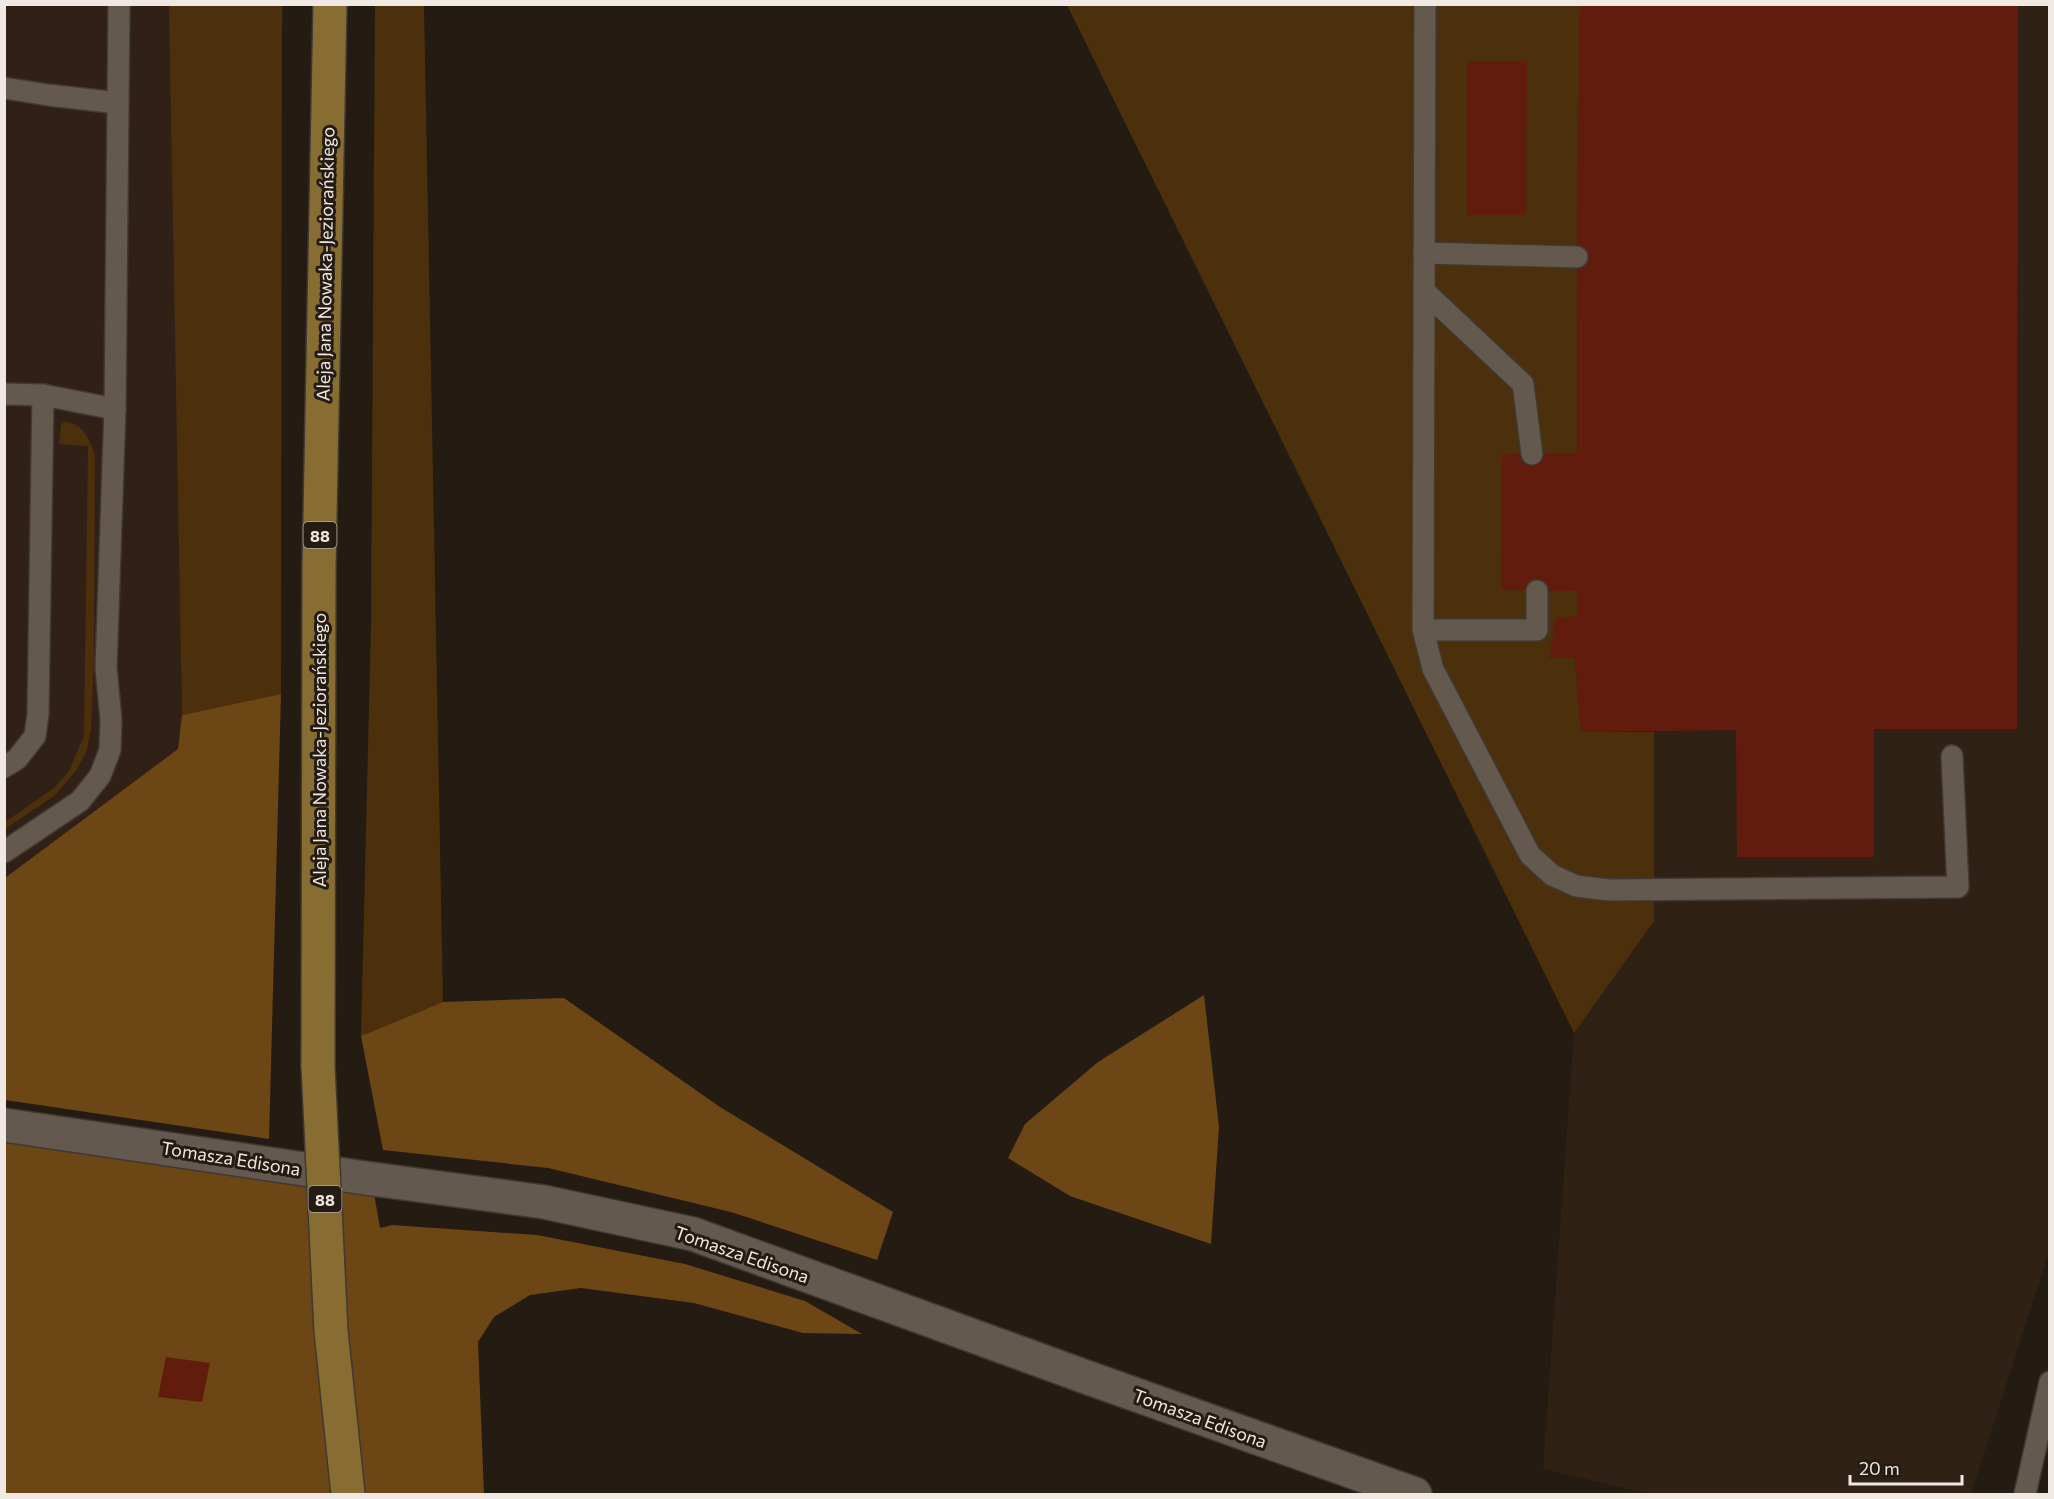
<svg xmlns="http://www.w3.org/2000/svg" width="2054" height="1499" font-family="Commissioner,sans-serif">
<rect width="100%" height="100%" fill="#241b12"/>
<polygon fill="#302016" points="5,5 174,5 182,715 178,749 5,879"/>
<polygon fill="#2f2214" points="1067,5 2049,5 2049,1252 1971,1494 1651,1494 1543,1469 1574,1033"/>
<g fill="#4c300c">
<polygon points="169,5 282,5 281,694 182,715"/>
<polygon points="375,5 424,5 443,1002 361,1036 371,624"/>
<polygon points="1067,5 1580,5 1577,257 1578,616 1575,658 1581,732 1654,732 1654,921 1574,1033"/>
<path d="M64 422C83 422 90 440 95 455L94 658 91 729 87 750 76 771 54 796 5 829V822L54 788 69 771 84 736 88 446 59 444 61 425Z"/>
</g>
<g fill="#6d4615">
<polygon points="281,694 269,1139 5,1100 5,878 178,749 182,715"/>
<polygon points="1204,995 1219,1127 1211,1244 1070,1196 1008,1158 1025,1124 1098,1062"/>
<polygon points="564,998 720,1107 893,1212 877,1260 731,1212 548,1168 383,1150 361,1036 443,1002"/>
<polygon points="5,1125 365,1178 375,1199 380,1228 392,1225 537,1235 685,1264 805,1301 862,1334 803,1333 694,1303 581,1288 530,1295 494,1317 478,1342 484,1494 5,1494"/>
</g>
<g fill="#611c0d">
<polygon points="1580,4 2018,4 2017,729 1874,729 1874,857 1737,857 1736,730 1581,732 1575,658 1549,658 1556,618 1578,616 1578,591 1501,590 1502,454 1578,453 1577,257"/>
<polygon points="1467,61 1527,61 1526,215 1467,215"/>
<polygon points="166,1357 210,1363 202,1402 158,1397"/>
</g>
<g fill="none" stroke-linecap="round" stroke-linejoin="round">
<g stroke="#3f3833" stroke-width="24">
<g id="lane">
<polyline points="1425,4 1423,630 1433,669 1530,855 1552,875 1576,886 1609,890 1958,887 1952,756"/>
<polyline points="4,88 48,95 118,103"/>
<polyline points="1424,253 1577,257"/>
<polyline points="1424,291 1523,384 1532,454"/>
<polyline points="4,394 43,395 115,409"/>
<polyline points="1423,630 1537,630 1537,591"/>
<polyline points="4,767 17,759 35,736 38,714 43,395"/>
<polyline points="4,852 80,801 100,776 110,750 111,720 106,668 115,409 119,4"/>
<polyline points="2025,1494 2050,1382"/>
</g>
</g>
<g stroke="#3f3833" stroke-width="36">
<polyline id="secondary" points="4,1125 365,1178 544,1202 693,1234 1086,1377 1415,1494"/>
</g>
<g stroke="#3f3833" stroke-width="36">
<g id="primary">
<polyline points="318,1066 319,568 330,4"/>
<polyline points="331,1331 348,1494"/>
</g>
</g>
<use href="#lane" stroke="#63594e" stroke-width="21"/>
<use href="#secondary" stroke="#63594e" stroke-width="33"/>
<use href="#primary" stroke="#886d32" stroke-width="33"/>
<g stroke="#3f3833" stroke-width="36" stroke-linecap="butt">
<polyline id="primary-bridge" points="318,1066 331,1331"/>
</g>
<use href="#primary-bridge" stroke="#886d32" stroke-width="33"/>
</g>
<g text-anchor="middle" dominant-baseline="central" stroke-width="6" stroke-linejoin="round" paint-order="stroke">
<g fill="#241b12" stroke="#b3aba4" stroke-width="1.5">
<rect x="303.5" y="522" width="33" height="26" rx="4.5"/>
<rect x="308.5" y="1186" width="33" height="26" rx="4.5"/>
</g>
<g font-size="16" font-weight="bold" fill="#f0e9e3">
<text x="320" y="535">88</text>
<text x="325" y="1199">88</text>
</g>
<g font-size="18" fill="#f0e9e3" stroke="#241b12">
<text transform="translate(325 264) rotate(-89)">Aleja Jana Nowaka-Jeziorańskiego</text>
<text transform="translate(319 750) rotate(-90)">Aleja Jana Nowaka-Jeziorańskiego</text>
<text transform="translate(231 1158) rotate(9)">Tomasza Edisona</text>
<text transform="translate(742 1254) rotate(19)">Tomasza Edisona</text>
<text transform="translate(1200 1418) rotate(20)">Tomasza Edisona</text>
</g>
</g>
<rect width="2054" height="1499" fill="none" stroke="#f0e9e3" stroke-width="12"/>
<path d="M1850 1475v9h112v-9" fill="none" stroke="#f0e9e3" stroke-width="3"/>
<text x="1859" y="1475" font-size="18" fill="#f0e9e3" stroke="#241b12" stroke-width="4.5" paint-order="stroke">20 m</text>
</svg>
